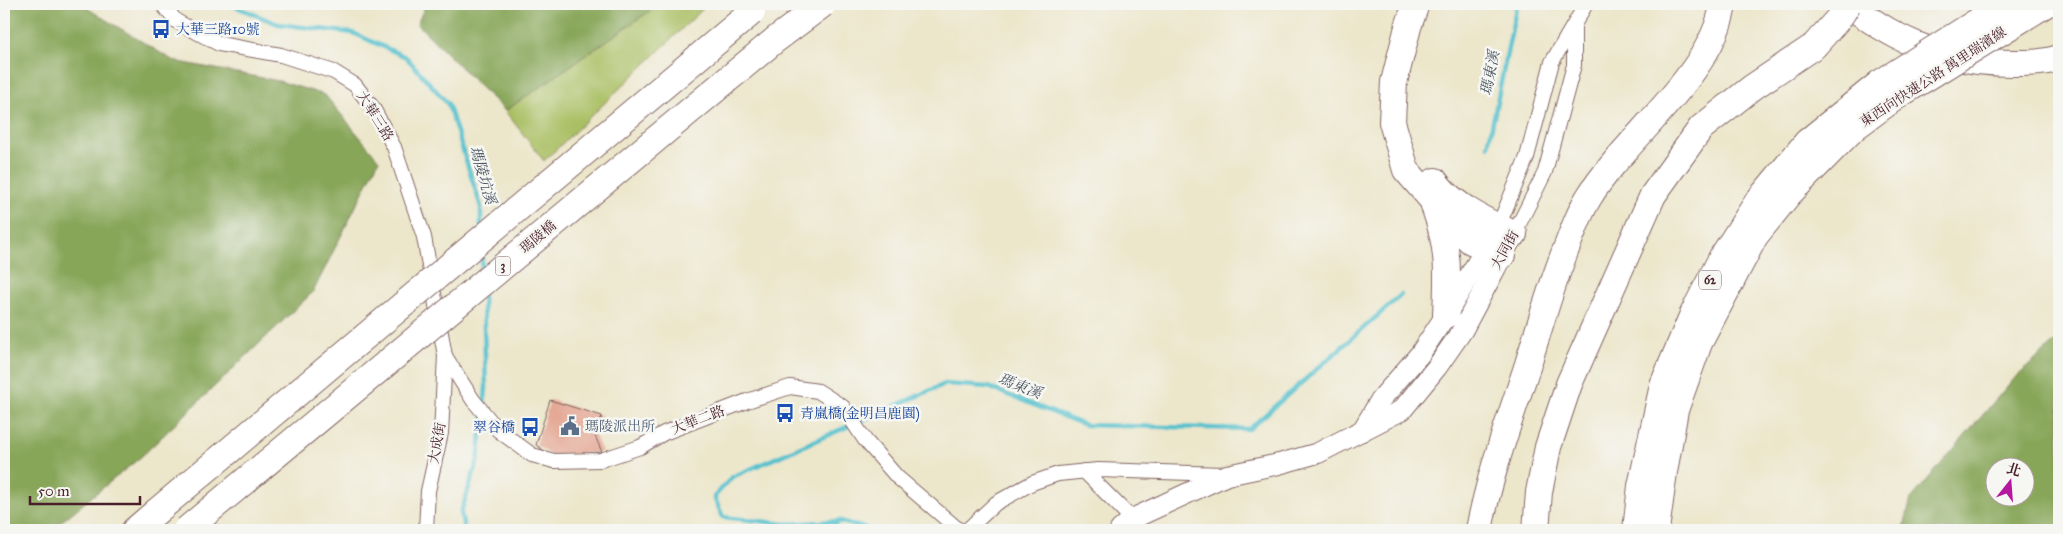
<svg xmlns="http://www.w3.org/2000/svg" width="2063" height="534" font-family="'IM FELL Great Primer','Noto Serif TC',serif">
<rect width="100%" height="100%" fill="#f6f6f2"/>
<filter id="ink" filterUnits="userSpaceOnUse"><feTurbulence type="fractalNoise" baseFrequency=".02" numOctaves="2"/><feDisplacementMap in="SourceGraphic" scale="10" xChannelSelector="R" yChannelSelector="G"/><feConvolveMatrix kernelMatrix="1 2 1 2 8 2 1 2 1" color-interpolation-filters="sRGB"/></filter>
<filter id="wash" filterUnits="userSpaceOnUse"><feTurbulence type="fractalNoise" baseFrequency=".0096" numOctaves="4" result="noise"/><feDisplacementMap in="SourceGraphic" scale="20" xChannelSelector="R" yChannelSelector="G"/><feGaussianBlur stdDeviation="1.12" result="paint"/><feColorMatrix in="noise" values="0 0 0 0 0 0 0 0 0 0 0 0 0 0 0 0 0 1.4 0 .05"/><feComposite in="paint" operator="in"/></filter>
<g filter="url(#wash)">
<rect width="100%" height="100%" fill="#ece6ca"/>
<polygon fill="#aabf63" stroke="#7a6f47" points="660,4 708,4 544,161 505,111"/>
<g fill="#87a659" stroke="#686242" fill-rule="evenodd">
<polygon points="4,4 80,4 174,61 279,81 325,95 379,160 313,292 142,456 51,530 4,530"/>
<polygon points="426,4 660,4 505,111 417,24"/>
<path d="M2059 338V530H1903L1911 499 2010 383ZM1996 466H2026V496H1996Z"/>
</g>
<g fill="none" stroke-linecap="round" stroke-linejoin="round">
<g stroke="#55c1ce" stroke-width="4.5">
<polyline points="229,4 278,24 353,33 406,57 448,104 481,207 481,228"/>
<polyline points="1488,146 1517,4"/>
<polyline points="482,251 482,271"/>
<polyline points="483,296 486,387 484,408"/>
<polyline points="840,521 786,524 723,517 714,497 732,477 945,384 988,387 1085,425 1249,429 1401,295"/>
<polyline points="464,530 461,512 478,460 483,418"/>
<polyline points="829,530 840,521 870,530"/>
</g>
</g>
<g id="blocks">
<polygon fill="#e4a895" points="550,400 602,416 595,436 602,452 552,456 536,445"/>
</g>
</g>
<g filter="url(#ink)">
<use href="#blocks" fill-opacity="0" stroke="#836563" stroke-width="1"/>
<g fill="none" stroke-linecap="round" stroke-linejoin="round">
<g stroke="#836563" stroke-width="16">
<g id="street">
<polyline points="162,4 176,21 219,44 281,55 334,72 355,85 373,108 394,147 424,237 445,356 441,433 428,491 426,530"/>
<polyline points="1498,227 1527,157 1552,62 1586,4"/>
<polyline points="1514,234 1545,172 1574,65 1574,26"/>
<polyline points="445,356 473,400 498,430 532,455 554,461 601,460 640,447 664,433 747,401 790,387 818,391 843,407 865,440 897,477 959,530"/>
<polyline points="1084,471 1132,519"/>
<polyline points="967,530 996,503 1032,483 1058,474 1098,470 1223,474"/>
</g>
</g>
<g stroke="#836563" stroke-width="22">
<g id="secondary">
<polyline points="1362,431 1381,399 1420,354 1446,315 1493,236"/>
<polyline points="1120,530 1132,519 1227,475 1279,464 1318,453 1402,410 1437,367 1462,331 1509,243"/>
</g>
</g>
<g stroke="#836563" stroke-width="28">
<g id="highway">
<polyline points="1416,4 1408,27 1394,82 1392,122 1406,170 1455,226 1471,241 1502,255"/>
<path d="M1848 4C1900 44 1947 63 2014 63 2029 63 2045 63 2059 58"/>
<path d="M1435 181C1450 204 1490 224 1514 234"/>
<path d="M1434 206C1449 246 1448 273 1446 315"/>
<polyline points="135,530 156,512"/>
<path d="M1479 530C1490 473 1510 419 1528 364 1540 325 1551 286 1566 249 1573 231 1579 213 1589 197 1626 137 1714 73 1723 4"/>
<polyline points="1536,530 1539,492 1548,447 1569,384 1653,195 1701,128 1753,87 1814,46"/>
<polyline points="1636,530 1641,486 1663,385 1693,314 1722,257 1758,201 1807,142 1880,83"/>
<polyline points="1656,530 1664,472 1675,410 1699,343 1755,236 1788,195 1855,127 1897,96"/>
</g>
</g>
<use href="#street" stroke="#fff" stroke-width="14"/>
<use href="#secondary" stroke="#fff" stroke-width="20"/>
<use href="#highway" stroke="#fff" stroke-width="26"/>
<g stroke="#836563" stroke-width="28" stroke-linecap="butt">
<g id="highway-bridge">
<polyline points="1814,46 1839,18 1848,4"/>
<polyline points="1880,83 2005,4"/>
<polyline points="1897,96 2046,4"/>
<polyline points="156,512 752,12"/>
<polyline points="186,530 775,40 823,4"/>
</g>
</g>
<use href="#highway-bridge" stroke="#fff" stroke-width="26"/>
</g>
</g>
<defs>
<g id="bus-bare" transform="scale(1.5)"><path d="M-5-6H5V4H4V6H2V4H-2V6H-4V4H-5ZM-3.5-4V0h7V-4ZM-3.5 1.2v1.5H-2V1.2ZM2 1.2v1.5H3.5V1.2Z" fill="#1a4fb4" stroke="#f6f6f2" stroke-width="2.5" paint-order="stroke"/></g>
<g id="civic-bare" transform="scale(1.5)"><path d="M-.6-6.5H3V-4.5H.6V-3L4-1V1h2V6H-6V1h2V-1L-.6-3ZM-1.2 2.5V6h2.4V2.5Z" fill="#5c6f8a" stroke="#f6f6f2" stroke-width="2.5" paint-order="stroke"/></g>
</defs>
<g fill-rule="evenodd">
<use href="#bus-bare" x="161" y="29"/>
<use href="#bus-bare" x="785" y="413"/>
<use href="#civic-bare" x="570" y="426"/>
<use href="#bus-bare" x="530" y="427"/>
</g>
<g text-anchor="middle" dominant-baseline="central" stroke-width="5" stroke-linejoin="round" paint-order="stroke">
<g fill="#f6f6f2" stroke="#7e6067" stroke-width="1">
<rect x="495.5" y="256.5" width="15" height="19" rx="4"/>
<rect x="1699" y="270.5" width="22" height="19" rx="4"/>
</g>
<g font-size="12" font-weight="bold" fill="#4a1f2b">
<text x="503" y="266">3</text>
<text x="1710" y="280">62</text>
</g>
<g font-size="14" fill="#164399" stroke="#f6f6f2" text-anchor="start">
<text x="176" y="29">大華三路10號</text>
<text x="800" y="413">青嵐橋(金明昌鹿園)</text>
<text x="515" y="427" text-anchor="end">翠谷橋</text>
</g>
<g font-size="14" fill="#4a1f2b" stroke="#f6f6f2">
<text transform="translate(1933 77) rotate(-33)">東西向快速公路 萬里瑞濱線</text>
<text transform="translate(375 116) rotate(58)">大華三路</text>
<text transform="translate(538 237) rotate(-40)">瑪陵橋</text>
<text transform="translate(1505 250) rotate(-61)">大同街</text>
<text transform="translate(698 420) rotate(-21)">大華二路</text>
<text transform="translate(437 443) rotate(-80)">大成街</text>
</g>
<g font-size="14" fill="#4e5e75" stroke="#f6f6f2" text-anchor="start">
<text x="585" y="426">瑪陵派出所</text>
</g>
<g font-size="15" font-style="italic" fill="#4e5864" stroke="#f6f6f2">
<text transform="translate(1490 73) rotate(-79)">瑪東溪</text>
<text transform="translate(483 175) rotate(74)">瑪陵坑溪</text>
<text transform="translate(1020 386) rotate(21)">瑪東溪</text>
</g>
</g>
<rect width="2063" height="534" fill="none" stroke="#f6f6f2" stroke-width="20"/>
<g transform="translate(2010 482) rotate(17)"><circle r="24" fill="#f6f6f2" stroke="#b1a0a2"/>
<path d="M0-4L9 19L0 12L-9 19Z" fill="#b5179e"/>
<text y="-8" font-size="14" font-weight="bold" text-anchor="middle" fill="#4a1f2b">北</text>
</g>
<path d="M30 496v8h110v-8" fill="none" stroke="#4a1f2b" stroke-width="2.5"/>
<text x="38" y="496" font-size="15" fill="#4a1f2b" stroke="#f6f6f2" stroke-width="4" paint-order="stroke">50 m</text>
</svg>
